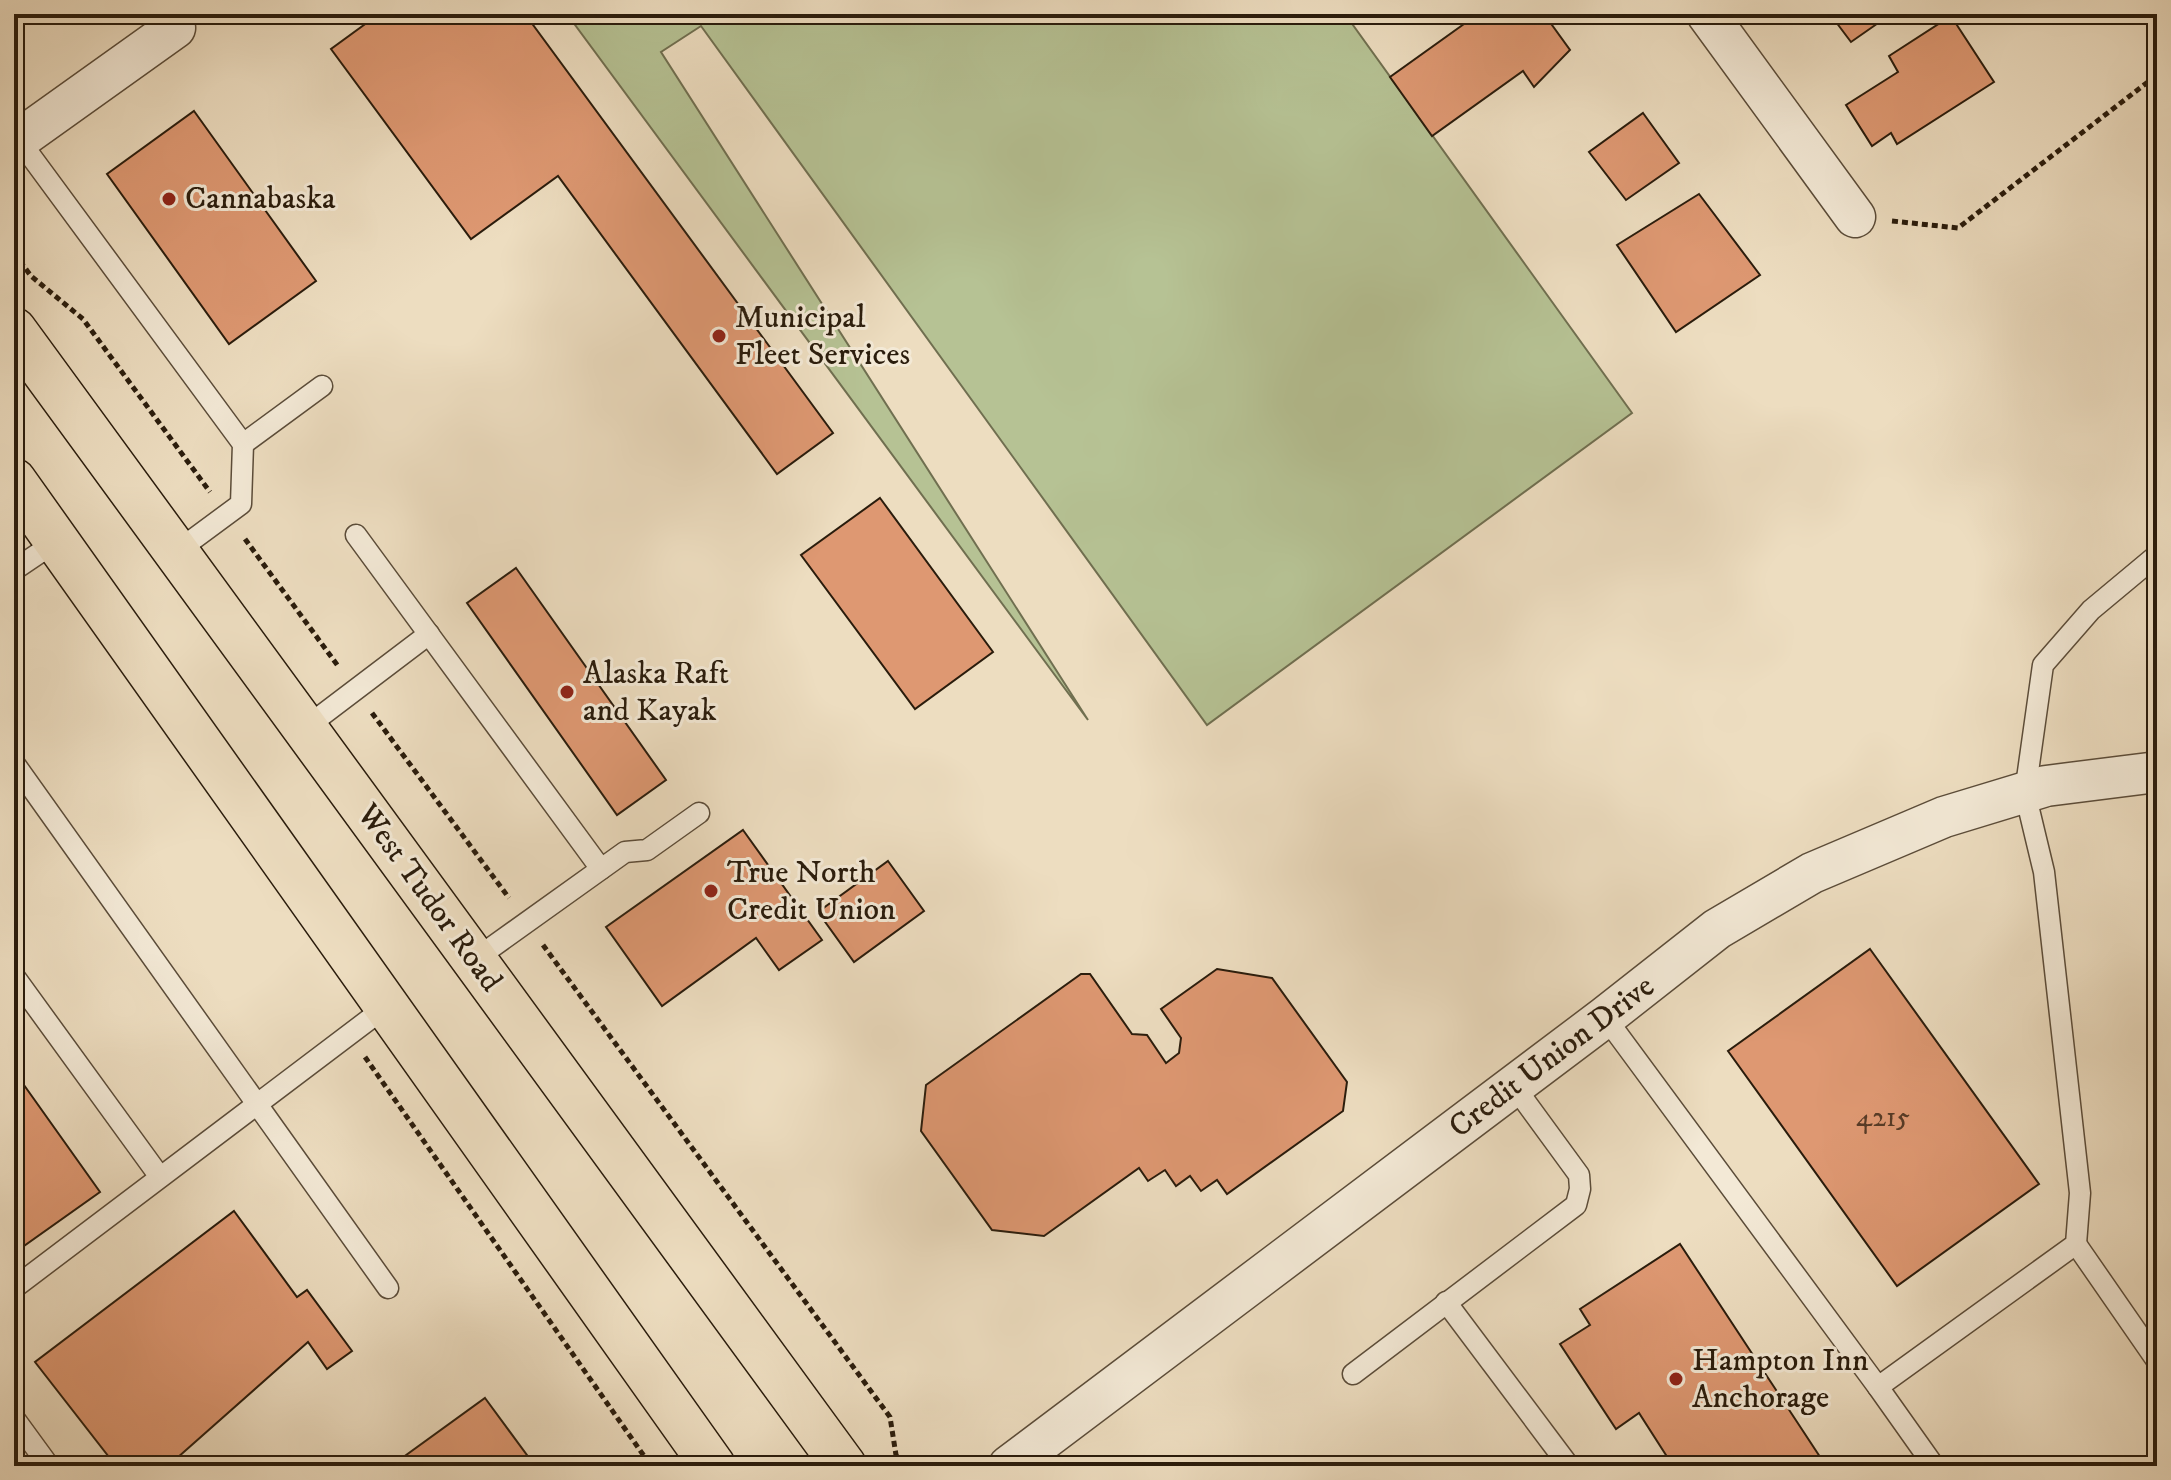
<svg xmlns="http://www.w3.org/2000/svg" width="2171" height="1480" font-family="'IM FELL DW Pica',serif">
<rect width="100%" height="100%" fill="#edddc0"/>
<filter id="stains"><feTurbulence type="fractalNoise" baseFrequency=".0025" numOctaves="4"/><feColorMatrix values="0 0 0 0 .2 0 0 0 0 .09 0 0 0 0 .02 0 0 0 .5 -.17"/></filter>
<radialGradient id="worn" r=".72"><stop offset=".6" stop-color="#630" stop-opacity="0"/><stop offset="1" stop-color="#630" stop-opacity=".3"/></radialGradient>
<polygon fill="#b6c294" stroke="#706f50" stroke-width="2" points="567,14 1345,14 1632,413 1207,725 701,26 661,52 1088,720"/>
<g fill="#de9872" stroke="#2a1c0c" stroke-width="2">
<polygon points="379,14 525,14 833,433 777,474 558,176 471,239 331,49"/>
<polygon points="1478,14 1544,14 1570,50 1534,87 1523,71 1432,136 1390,77"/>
<polygon points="1830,14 1891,14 1851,42"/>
<polygon points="1951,16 1994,82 1897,144 1891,133 1872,146 1846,105 1898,72 1889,56"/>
<polygon points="194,111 316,281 229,344 107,174"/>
<polygon points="1643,113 1679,163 1626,200 1589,152"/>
<polygon points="1699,194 1760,275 1676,332 1617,245"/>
<polygon points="880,498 993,652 915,709 801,555"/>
<polygon points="516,568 666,780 617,815 467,603"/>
<polygon points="743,830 822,940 779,970 756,938 662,1006 606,927"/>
<polygon points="888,861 924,911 854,962 818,912"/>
<polygon points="1870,949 2039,1184 1897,1286 1728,1051"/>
<polygon points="1217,969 1272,978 1347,1082 1343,1111 1227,1194 1217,1180 1201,1191 1190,1176 1176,1186 1165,1170 1148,1181 1139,1168 1044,1236 992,1230 921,1131 926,1085 1081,974 1090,974 1132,1034 1147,1035 1166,1063 1179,1053 1181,1038 1161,1009"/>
<polygon points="14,1071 100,1192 14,1253"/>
<polygon points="234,1211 297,1297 307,1290 352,1351 327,1369 308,1342 168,1466 116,1466 35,1362"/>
<polygon points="1680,1244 1826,1466 1673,1466 1639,1413 1616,1429 1560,1344 1590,1325 1580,1309"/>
<polygon points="485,1398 535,1466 391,1466"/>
</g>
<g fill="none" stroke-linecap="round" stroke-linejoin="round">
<g stroke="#5b4c39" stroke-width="23">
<g id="service">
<polyline points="19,140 243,444 241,504 176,552"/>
<polyline points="243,444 322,386"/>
<polyline points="356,535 601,869"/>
<polyline points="14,570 57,541"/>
<polyline points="305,728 429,634"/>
<polyline points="14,763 388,1288"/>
<polyline points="474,960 625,852 647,850 699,813"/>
<polyline points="14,976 160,1177"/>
<polyline points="1605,1017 1878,1387 2076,1244 2080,1193 2044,872 2025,793 2043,665 2091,610 2157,555"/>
<polyline points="2076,1244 2157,1361"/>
<polyline points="14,1288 387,1006"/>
<polyline points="1446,1302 1569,1466"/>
<polyline points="1353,1374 1576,1205 1580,1189 1579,1175 1514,1086"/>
<polyline points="1878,1387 1934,1466"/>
<polyline points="14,1418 49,1466"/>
</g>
</g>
<g stroke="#5b4c39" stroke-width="43">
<g id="minor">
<polyline points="1707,14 1855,217"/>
<polyline points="14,143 175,28 165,14"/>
<polyline points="1009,1466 1605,1017 1717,929 1812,873 1944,817 2046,786 2157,772"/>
</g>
</g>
<g stroke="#2a1c0c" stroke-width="47">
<g id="primary">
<polyline points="14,330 844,1466"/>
<polyline points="14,481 713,1466"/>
</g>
</g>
<g stroke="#2a1c0c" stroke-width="5" stroke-dasharray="6 4" stroke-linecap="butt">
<polyline points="1892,221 1958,228 2157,75"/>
<polyline points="14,253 31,276 83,319 210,492"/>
<polyline points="245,539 338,666"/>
<polyline points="372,713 509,898"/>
<polyline points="543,945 890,1417 896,1455 904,1466"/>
<polyline points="365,1057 651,1466"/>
</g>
<use href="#service" stroke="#f3e9d6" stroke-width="20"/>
<use href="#minor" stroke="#f3e9d6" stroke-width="40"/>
<use href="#primary" stroke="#edddc0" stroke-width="44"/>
</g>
<g fill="#8f2418" stroke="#f3e9d6" stroke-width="3">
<circle cx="169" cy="199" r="8"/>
<circle cx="719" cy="336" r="8"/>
<circle cx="567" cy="692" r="8"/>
<circle cx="711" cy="891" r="8"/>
<circle cx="1676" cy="1379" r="8"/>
</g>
<g text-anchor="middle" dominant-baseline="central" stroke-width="6" stroke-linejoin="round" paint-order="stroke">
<g font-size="28" fill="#573b26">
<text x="1883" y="1117">4215</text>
</g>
<g font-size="32" fill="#2a1c0c" stroke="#f3e9d6" text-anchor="start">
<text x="185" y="199">Cannabaska</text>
<text x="735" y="318">Municipal<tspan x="735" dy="37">Fleet Services</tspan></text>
<text x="583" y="674">Alaska Raft<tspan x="583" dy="37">and Kayak</tspan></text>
<text x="727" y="873">True North<tspan x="727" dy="37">Credit Union</tspan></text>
<text x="1692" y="1361">Hampton Inn<tspan x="1692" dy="37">Anchorage</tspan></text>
</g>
<g font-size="32" fill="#2a1c0c" stroke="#f3e9d6">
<text transform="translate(429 898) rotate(54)">West Tudor Road</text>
<text transform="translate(1552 1057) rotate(-37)">Credit Union Drive</text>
</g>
</g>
<rect width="2171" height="1480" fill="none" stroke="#edddc0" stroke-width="48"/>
<rect x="16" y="16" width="2139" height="1448" fill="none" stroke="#2a1c0c" stroke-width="4"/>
<rect x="24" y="24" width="2123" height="1432" fill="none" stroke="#2a1c0c" stroke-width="2"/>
<rect width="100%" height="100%" filter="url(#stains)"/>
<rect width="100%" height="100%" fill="url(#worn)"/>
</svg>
